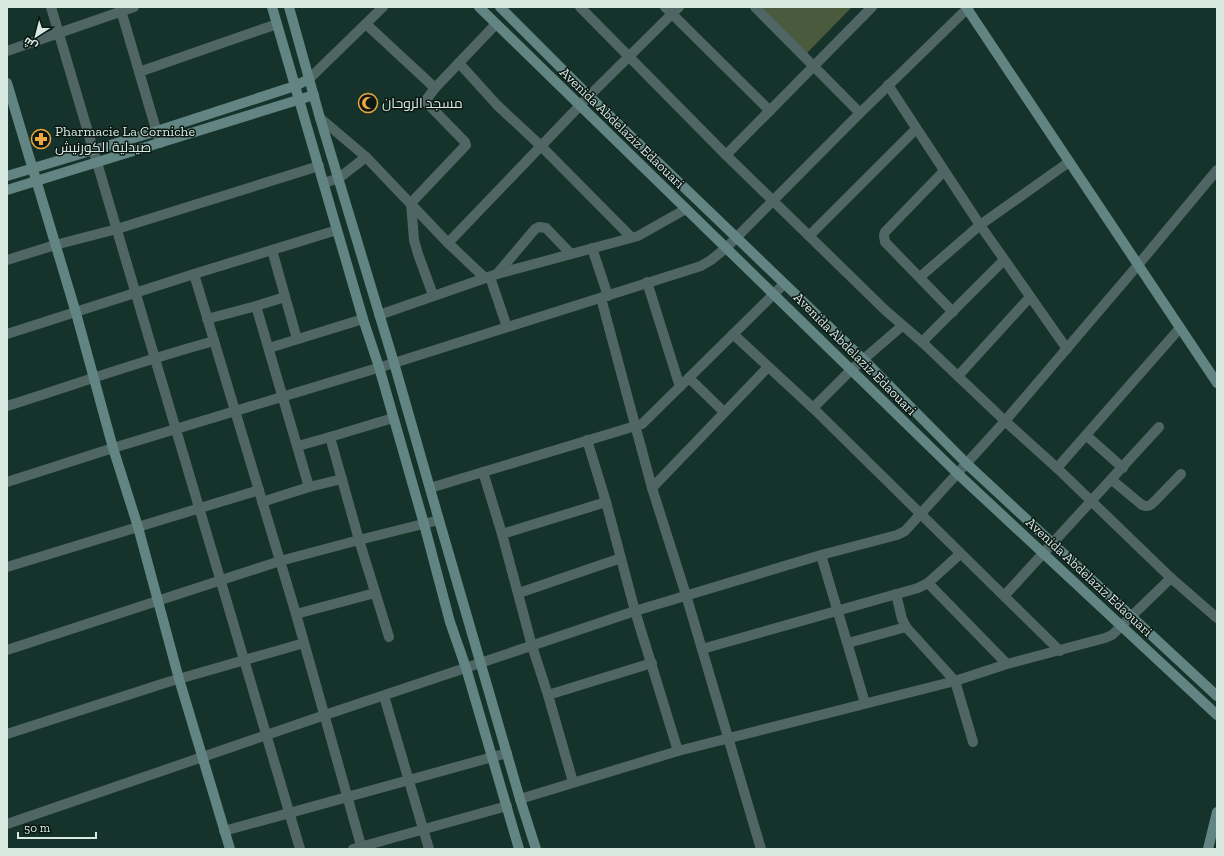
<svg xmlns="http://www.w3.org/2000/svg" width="1224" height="856" font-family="'Zilla Slab',Cairo,serif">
<rect width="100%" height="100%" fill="#15332a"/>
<polygon fill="#4a5a3d" points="762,7 852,7 807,53"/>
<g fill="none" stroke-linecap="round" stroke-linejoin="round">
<g stroke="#506664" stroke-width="10">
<polyline points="51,7 300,849"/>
<polyline points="120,7 160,143"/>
<polyline points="580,7 726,155 885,310 922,342 1005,421 1057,468 1171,578 1217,618"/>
<polyline points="665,7 770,111"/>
<polyline points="755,7 860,113"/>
<polyline points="366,24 435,88"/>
<polyline points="7,51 134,7"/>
<polyline points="459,63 497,105 541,146 631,237"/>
<polyline points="139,72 277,24"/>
<polyline points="309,79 383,7"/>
<polyline points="888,85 980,225 1067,349"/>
<polyline points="320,118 366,157 448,243 485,278"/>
<polyline points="726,155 872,7"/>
<polyline points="944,171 885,232 884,235 885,242 953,312"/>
<polyline points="324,183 339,178 366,157"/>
<polyline points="809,236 916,129"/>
<polyline points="448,243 589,96 679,7"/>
<polyline points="592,248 608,296"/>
<polyline points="272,250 297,339"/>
<polyline points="7,260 55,245 117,229 319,166"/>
<polyline points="194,274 296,614 362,849"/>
<polyline points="497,274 535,229 539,227 546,228 571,254"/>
<polyline points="490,277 507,327"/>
<polyline points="920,277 980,225 1069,162"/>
<polyline points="647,282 680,387"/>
<polyline points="433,295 418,254 414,240 411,203 466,145 465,142 427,103 426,100 435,88 496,24"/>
<polyline points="601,298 652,488 686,595 761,849"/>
<polyline points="256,306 309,487"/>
<polyline points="379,315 497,274 638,236 686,209"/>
<polyline points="207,319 256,306 285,297"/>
<polyline points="7,334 194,274 337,230"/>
<polyline points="733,334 813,408 1060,651"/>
<polyline points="922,342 1004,260"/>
<polyline points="269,348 363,319"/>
<polyline points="958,376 1030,297"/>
<polyline points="689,378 724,412"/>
<path d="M7 406C76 384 144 360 214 341"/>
<polyline points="813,408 851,370 902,326"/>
<polyline points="1087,436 1123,468"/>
<polyline points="330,437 359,540 389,637"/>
<polyline points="587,440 606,502 635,611 678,751"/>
<polyline points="298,446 330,437 393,418"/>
<polyline points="1057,468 1180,328"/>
<polyline points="483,472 502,534 532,646 548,695 573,782"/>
<path d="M1112 480 1142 505C1148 507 1150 506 1154 502L1181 474"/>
<polyline points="7,482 113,448 394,363 701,266 711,260 726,248 860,113 969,7"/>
<polyline points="430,488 642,424 784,284"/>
<polyline points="652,488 768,367"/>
<polyline points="262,502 309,487 342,479"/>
<polyline points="502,534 606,502"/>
<polyline points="821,555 865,703"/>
<polyline points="7,567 259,490"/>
<polyline points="928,583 1007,664"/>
<polyline points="519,593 621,558"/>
<polyline points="896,594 902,619 906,627 955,681 973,742"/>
<polyline points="1005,595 1159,427"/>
<polyline points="296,614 375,593"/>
<polyline points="848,643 906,627"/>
<polyline points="702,649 918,588 928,583 960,554"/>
<polyline points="7,650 280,561 359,540 439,520"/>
<polyline points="548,695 652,663"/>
<polyline points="384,696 429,849"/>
<polyline points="7,734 168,682 304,643"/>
<polyline points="520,799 678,751 955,681 1007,664 1105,638 1112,635 1171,578"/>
<polyline points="7,824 325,715 635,611 821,555 897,535 905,531 1005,421 1138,265 1217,170"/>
<polyline points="224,831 507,753"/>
<polyline points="353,849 507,806"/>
</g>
<g stroke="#628583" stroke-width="10">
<polyline points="272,7 363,319 379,367 424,524 450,622 466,668 519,849"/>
<polyline points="289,7 320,118 394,363 439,520 520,799 536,849"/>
<polyline points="479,7 958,474 1217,715"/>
<polyline points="500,7 589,96 864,360 967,464 1217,696"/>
<polyline points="966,7 1217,383"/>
<polyline points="7,83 76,313 113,448 138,527 179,679 230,849"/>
<polyline points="7,176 157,131 295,86 309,79"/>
<polyline points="7,190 314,95"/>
<polyline points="1208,849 1217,812"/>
</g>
</g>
<defs>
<g id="mosque-ring" transform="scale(1)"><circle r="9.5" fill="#0b1814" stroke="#efa73e" stroke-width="1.5"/><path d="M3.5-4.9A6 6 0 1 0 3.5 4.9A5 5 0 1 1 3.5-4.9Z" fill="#efa73e"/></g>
<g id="pharmacy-ring" transform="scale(1)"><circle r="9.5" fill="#0b1814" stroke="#efa73e" stroke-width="1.5"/><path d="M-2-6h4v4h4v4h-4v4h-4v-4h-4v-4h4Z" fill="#efa73e"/></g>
</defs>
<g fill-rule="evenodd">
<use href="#mosque-ring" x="368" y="103"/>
<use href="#pharmacy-ring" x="41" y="139"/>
</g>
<g text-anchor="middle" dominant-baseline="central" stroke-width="3" stroke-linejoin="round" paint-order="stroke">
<g font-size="14" fill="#d8e9e2" stroke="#0b1814" text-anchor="start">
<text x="382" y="103">مسجد الروحان</text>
<text x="55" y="131">Pharmacie La Corniche<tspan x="55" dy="16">صيدلية الكورنيش</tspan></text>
</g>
<g font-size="14" fill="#d8e9e2" stroke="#0b1814">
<text transform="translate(622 128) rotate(44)">Avenida Abdelaziz Edaouari</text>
<text transform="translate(855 354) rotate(45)">Avenida Abdelaziz Edaouari</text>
<text transform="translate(1089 577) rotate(43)">Avenida Abdelaziz Edaouari</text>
</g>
</g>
<rect width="1224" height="856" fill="none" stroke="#d8e9e2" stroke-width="16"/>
<g transform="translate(36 36) rotate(216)" stroke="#0b1814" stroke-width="3" paint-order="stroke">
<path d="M0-3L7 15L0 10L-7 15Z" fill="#d8e9e2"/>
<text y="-6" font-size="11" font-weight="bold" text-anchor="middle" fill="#d8e9e2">ش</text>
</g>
<path d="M18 832v6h78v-6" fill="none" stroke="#d8e9e2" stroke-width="2"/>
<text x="24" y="832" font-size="12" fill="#d8e9e2" stroke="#0b1814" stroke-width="3" paint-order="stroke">50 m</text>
</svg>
